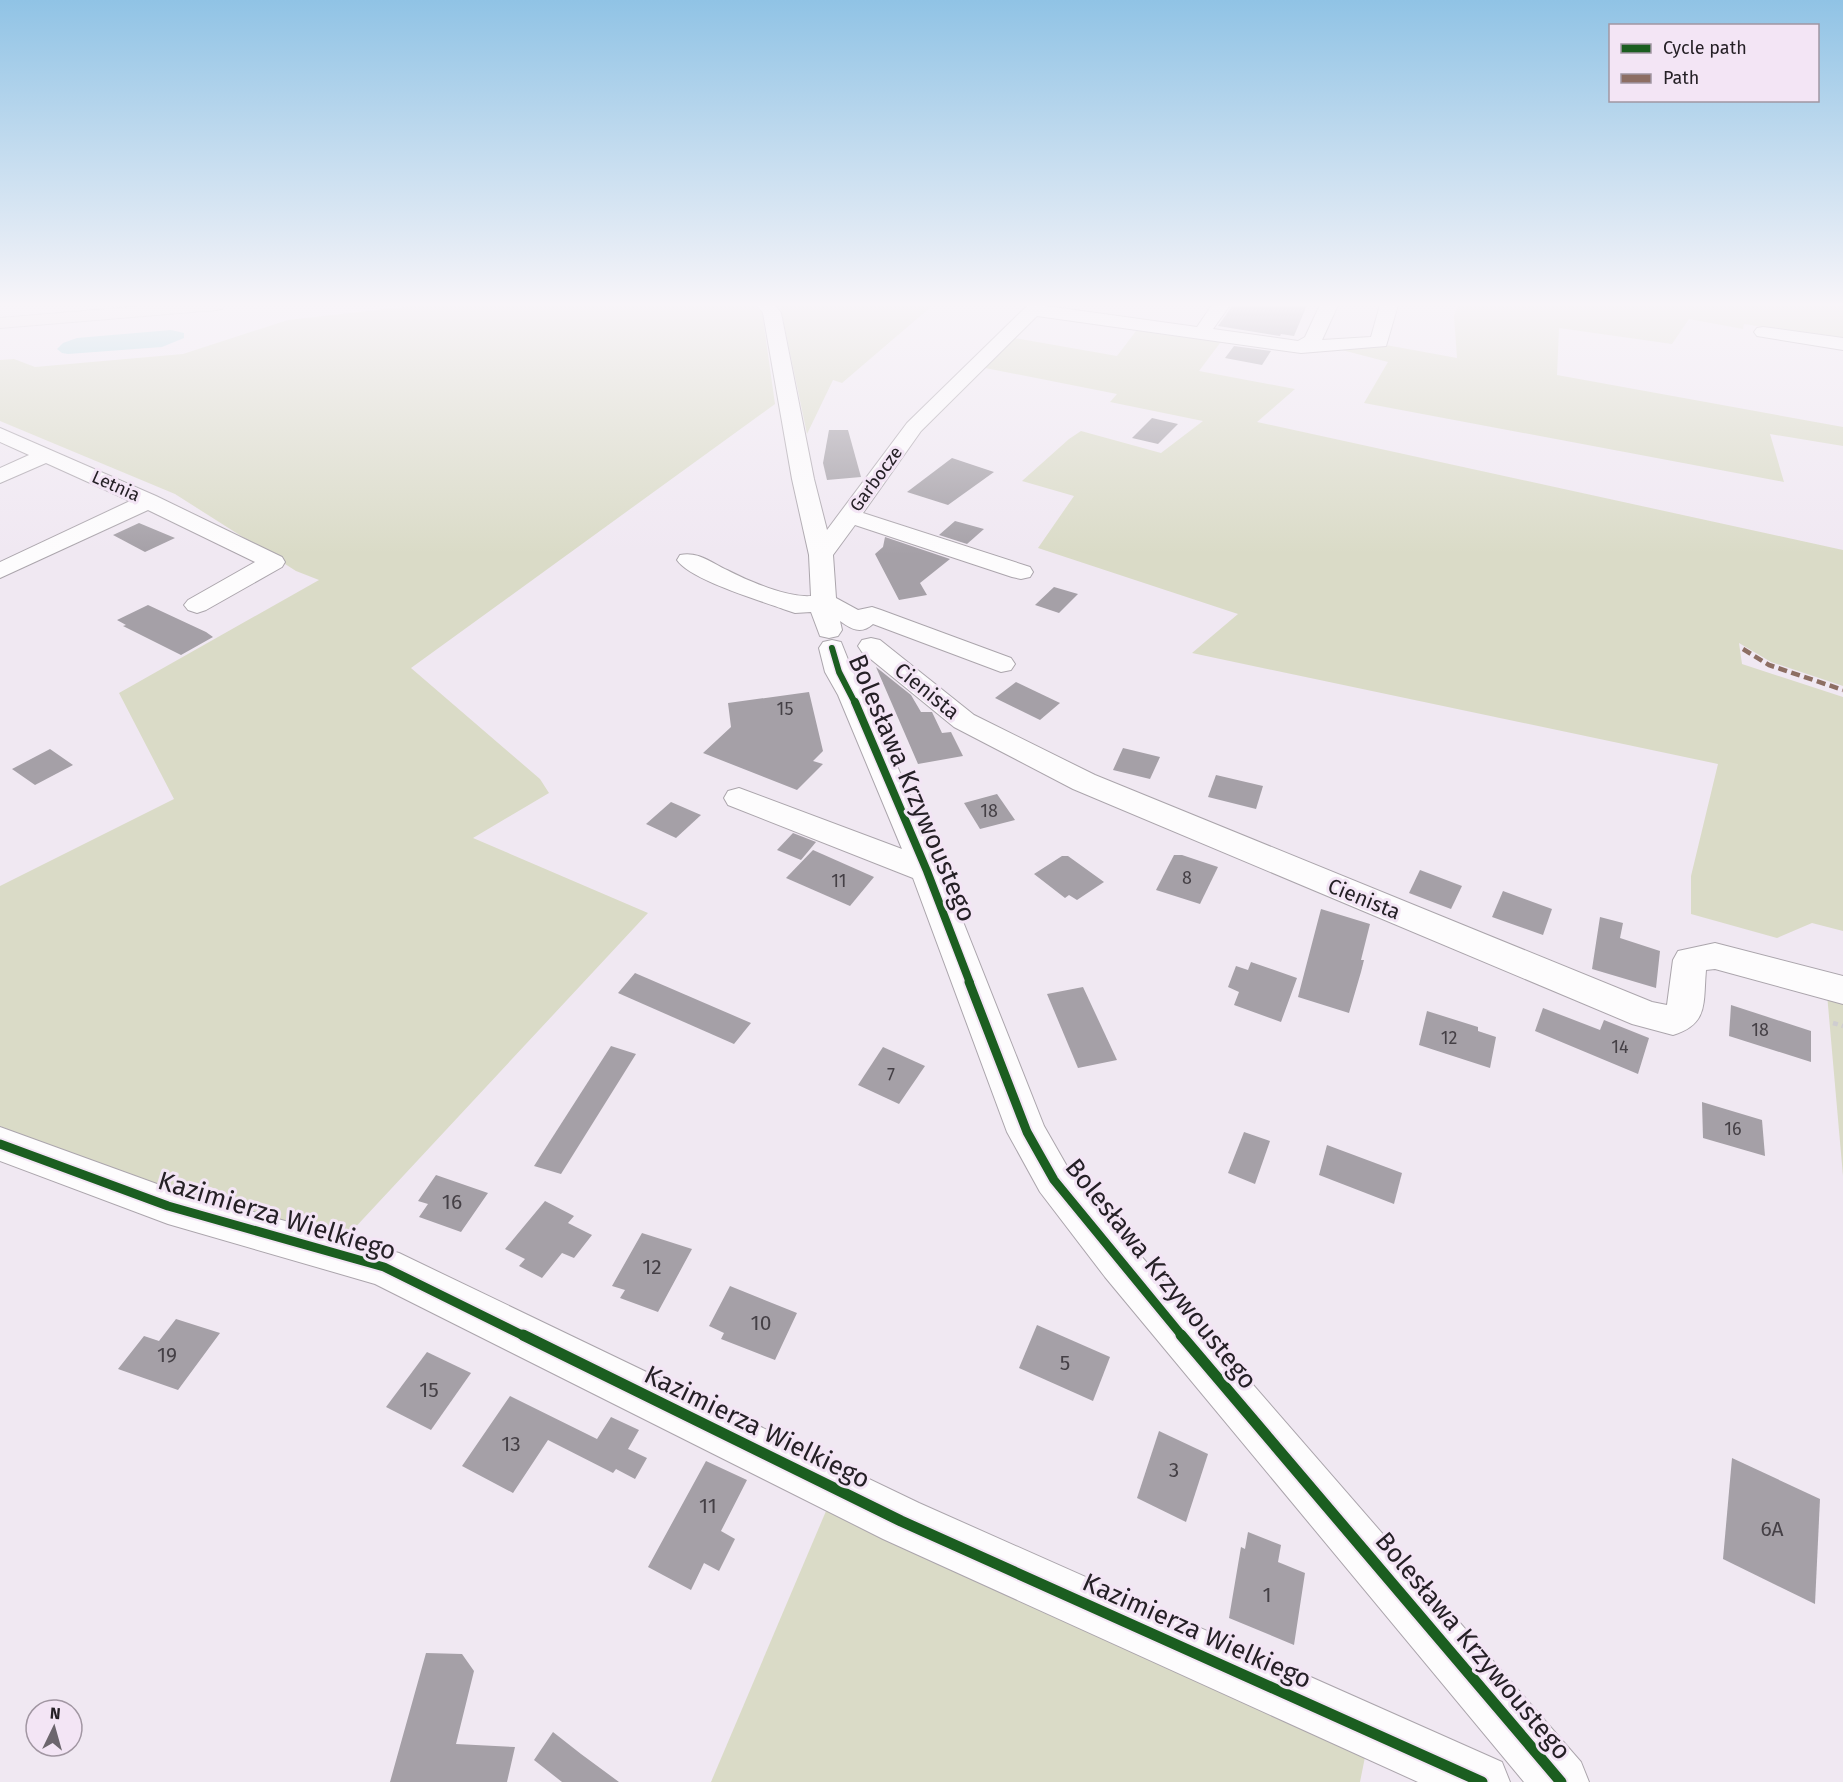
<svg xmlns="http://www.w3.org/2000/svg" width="1843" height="1782" font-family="'Fira Sans',sans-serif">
<rect width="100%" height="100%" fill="#f0e8f2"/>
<g fill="#dadbc7">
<polygon points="421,305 754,305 762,312 775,404 411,668 540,779 549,793 473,838 648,913 350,1233 317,1233 116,1175 0,1126 0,886 174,799 119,693 319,580 296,571 175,494 0,421 0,360 14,359 35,367 183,354 288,320"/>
<polygon points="780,305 933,305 842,383 833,380 807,434"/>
<polygon points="1458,305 1843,305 1843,340 1744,324 1743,329 1689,319 1672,344 1559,328 1557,375 1843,427 1843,446 1770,434 1784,482 1364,403 1388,362 1342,350 1386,345 1457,358 1454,316"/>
<polygon points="1139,327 1223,339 1199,371 1295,389 1257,422 1843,550 1843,686 1771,662 1739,643 1742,664 1843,697 1843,931 1812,923 1777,938 1691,914 1691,876 1718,764 1192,653 1238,614 1038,548 1074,496 1022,481 1069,439 1081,431 1161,453 1203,421 1110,402 1117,394 985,368 1014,338 1117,356"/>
<polygon points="1827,994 1843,999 1843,1176"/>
<polygon points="829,1504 1366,1752 1360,1782 711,1782"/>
</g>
<polygon fill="#add9e0" points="171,330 184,333 184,338 162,347 68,354 62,353 57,349 63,343 77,338"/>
<g fill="#a5a0a7">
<polygon points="1233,305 1307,305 1294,336 1281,334 1280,336 1218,326"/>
<polygon points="1234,346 1271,351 1262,365 1225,358"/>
<polygon points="1152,418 1178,424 1158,444 1132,438"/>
<polygon points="829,430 848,430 861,477 827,480 823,463"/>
<polygon points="952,458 994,472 948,505 907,492"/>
<polygon points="955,521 984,529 967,544 939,535"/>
<polygon points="139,523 175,538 145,552 113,535"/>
<polygon points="885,537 950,559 920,583 927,595 899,600 875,554 883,547"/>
<polygon points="1054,587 1078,594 1059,613 1035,605"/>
<polygon points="148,605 206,632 213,637 181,655 123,626 126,625 117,620"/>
<polygon points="876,667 911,695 921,712 932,712 942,733 951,732 963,756 918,764"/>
<polygon points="1016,682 1060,703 1040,720 995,698"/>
<polygon points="809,692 823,751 813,761 823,764 797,790 703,753 731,727 728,703"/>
<polygon points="1123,748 1160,757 1150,779 1113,770"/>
<polygon points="50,749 73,765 35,785 12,769"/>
<polygon points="1216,775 1263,786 1256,809 1208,797"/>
<polygon points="997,794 1015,820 980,829 964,803"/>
<polygon points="671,802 701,815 676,838 646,824"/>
<polygon points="793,833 816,842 801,860 777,850"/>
<polygon points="813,850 874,877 850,906 786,878"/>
<polygon points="1174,855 1182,855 1218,867 1200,904 1156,890"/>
<polygon points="1062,856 1068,856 1104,882 1077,900 1069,895 1065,898 1034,874"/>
<polygon points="1420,870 1462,886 1451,909 1409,893"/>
<polygon points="1503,891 1552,909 1543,935 1492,917"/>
<polygon points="1321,909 1370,924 1361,960 1364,960 1361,972 1349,1013 1298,997"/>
<polygon points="1600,917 1623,923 1620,938 1660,951 1656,988 1592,969"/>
<polygon points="1251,962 1297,978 1281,1022 1234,1005 1239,992 1228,987 1236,966 1248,970"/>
<polygon points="635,973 751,1023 734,1044 618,993"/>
<polygon points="1083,987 1117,1060 1078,1068 1047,994"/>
<polygon points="1731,1005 1811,1031 1811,1062 1729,1036"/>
<polygon points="1543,1008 1600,1030 1604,1020 1649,1038 1638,1074 1535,1031"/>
<polygon points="1427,1011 1478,1027 1478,1031 1496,1037 1490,1068 1419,1045"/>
<polygon points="611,1046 636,1054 561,1174 534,1166"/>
<polygon points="883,1047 925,1066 899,1104 858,1085"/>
<polygon points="1702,1102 1762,1120 1765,1156 1703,1138"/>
<polygon points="1244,1132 1270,1141 1255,1184 1228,1173"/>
<polygon points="1327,1145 1402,1173 1394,1204 1319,1175"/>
<polygon points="436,1175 488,1193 461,1232 419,1217 428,1204 418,1201"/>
<polygon points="545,1201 574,1216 568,1223 592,1235 574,1258 562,1253 542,1278 519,1266 525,1259 505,1249"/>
<polygon points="642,1233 692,1249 658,1312 620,1298 625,1290 612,1286"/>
<polygon points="730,1286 797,1313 775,1360 721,1339 724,1333 709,1326"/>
<polygon points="176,1319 220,1333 178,1390 118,1369 144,1336 159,1341"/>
<polygon points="1037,1325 1110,1357 1093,1401 1019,1368"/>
<polygon points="427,1352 471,1373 431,1430 386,1407"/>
<polygon points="510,1396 597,1439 611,1417 639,1430 628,1449 647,1458 635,1479 616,1469 613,1473 548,1440 513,1493 462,1466"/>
<polygon points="1159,1431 1208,1454 1186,1522 1137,1498"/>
<polygon points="1732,1458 1820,1499 1815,1604 1723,1559"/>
<polygon points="706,1461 747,1480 721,1531 735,1539 719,1571 704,1563 691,1590 648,1567"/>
<polygon points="1248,1532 1281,1545 1278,1562 1305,1573 1294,1645 1229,1618 1241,1547 1245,1549"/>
<polygon points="426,1653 462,1654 474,1671 456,1744 515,1747 507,1782 390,1782"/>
<polygon points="553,1732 581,1754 619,1782 562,1782 534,1760"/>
</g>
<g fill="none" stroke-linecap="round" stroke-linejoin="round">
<g stroke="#aba5ac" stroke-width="2">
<g id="minor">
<path d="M757 305H775L781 313 814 479 827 530 907 423 1028 305H1047L1046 306 1197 327 1212 305H1230L1213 329 1298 341 1305 337 1320 305H1338L1322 340 1371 337 1380 305H1398L1386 346 1301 353 1037 316 921 431 863 513 1030 567 1033 572 1030 577 1021 579 1012 577 855 525 833 555 836 598 858 610 872 607 881 610 1011 658 1015 664 1011 670 1001 672 873 624C861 635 851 629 840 621L842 630 838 636 829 638 820 636 811 612 795 613 786 610C762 601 690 580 677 560L680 555C698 551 712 563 727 570 748 581 788 598 811 596L809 555 792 479 763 313Z"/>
<polygon points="1763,327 1843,338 1843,350 1757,336 1754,332 1757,328"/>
<polygon points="0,428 156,496 282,557 285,562 282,567 206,610 197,613 188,610 184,605 188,600 255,562 148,510 0,578 0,562 130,501 46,463 0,483 0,468 29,455 0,442"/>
<path d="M871 638 880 640 974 715 1095 775 1652 1002 1667 1005 1673 960 1678 951 1715 943 1843 976V1004L1715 969 1706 970C1703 1003 1709 1024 1673 1035L1632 1024 1073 789 954 727 862 652 858 646 862 640Z"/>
<polygon points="832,640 841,642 853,672 866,695 943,871 1044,1126 1068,1168 1135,1249 1581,1762 1589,1782 1524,1782 1105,1277 1040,1192 1007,1132 913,878 728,805 724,798 728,791 739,788 902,849 838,695 825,672 819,648 823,642"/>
<polygon points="0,1127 168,1188 399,1253 919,1503 1502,1762 1510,1782 1418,1782 883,1539 375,1284 168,1224 0,1161"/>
</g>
</g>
<g stroke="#cac6cb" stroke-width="2">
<polygon id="major" points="155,305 225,305 222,309 216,310 0,328 0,318"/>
</g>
<polyline stroke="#cfcdd0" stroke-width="4.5" stroke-dasharray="5 4" stroke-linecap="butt" points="1833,1023 1843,1026"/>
<use href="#minor" fill="#fdfcfd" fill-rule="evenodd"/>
<use href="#major" fill="#efe8ea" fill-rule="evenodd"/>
<polyline stroke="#8d6e63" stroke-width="4.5" stroke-dasharray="9 4.5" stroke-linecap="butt" points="1743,649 1769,665 1843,690"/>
<g stroke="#f3e5f5" stroke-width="9">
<polyline id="cycleway-far3" points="832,648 839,672 855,703"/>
</g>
<g stroke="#f3e5f5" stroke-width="11">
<polyline id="cycleway-far2" points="855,702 927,871 970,983"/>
</g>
<g stroke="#f3e5f5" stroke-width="13">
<g id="cycleway-far1">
<polyline points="969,982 1027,1132 1054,1180 1183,1337"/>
<polyline points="0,1144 168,1206 384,1267 526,1337"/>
</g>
</g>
<g stroke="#f3e5f5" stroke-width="15">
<g id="cycleway">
<polyline points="523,1335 901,1521 1482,1782"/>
<polyline points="1181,1335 1561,1782"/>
</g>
</g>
<use href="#cycleway-far3" stroke="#1b5e20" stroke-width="6"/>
<use href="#cycleway-far2" stroke="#1b5e20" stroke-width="8"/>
<use href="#cycleway-far1" stroke="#1b5e20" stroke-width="9"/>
<use href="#cycleway" stroke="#1b5e20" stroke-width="11"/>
</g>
<linearGradient id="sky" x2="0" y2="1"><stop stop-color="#90c3e5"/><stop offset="0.55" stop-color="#f8f5f9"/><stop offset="1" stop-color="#f8f5f9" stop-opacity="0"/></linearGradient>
<rect width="1843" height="554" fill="url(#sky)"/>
<g text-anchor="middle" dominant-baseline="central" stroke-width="6" stroke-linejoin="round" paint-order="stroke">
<g font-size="18" fill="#252026" stroke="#f3e5f5">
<text transform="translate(876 479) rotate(-54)">Garbocze</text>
<text transform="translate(116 486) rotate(24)">Letnia</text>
</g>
<g font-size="18" fill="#454046">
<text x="785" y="709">15</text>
<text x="989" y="811">18</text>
<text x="1187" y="878">8</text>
<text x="839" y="881">11</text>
<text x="1760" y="1030">18</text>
<text x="1449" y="1038">12</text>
<text x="1620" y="1047">14</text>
<text x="891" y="1075">7</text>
<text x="1733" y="1129">16</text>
</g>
<g font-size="21" fill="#252026" stroke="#f3e5f5">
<text transform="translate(927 691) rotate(39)">Cienista</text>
<text transform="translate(1364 899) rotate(22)">Cienista</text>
</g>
<g font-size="21" fill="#454046">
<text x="452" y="1202">16</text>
<text x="652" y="1267">12</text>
<text x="761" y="1323">10</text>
<text x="167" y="1355">19</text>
<text x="1065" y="1363">5</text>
<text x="429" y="1390">15</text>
<text x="511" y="1444">13</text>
<text x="1174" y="1470">3</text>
<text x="708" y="1506">11</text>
<text x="1772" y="1529">6A</text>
<text x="1267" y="1595">1</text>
</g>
<g font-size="26" fill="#252026" stroke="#f3e5f5">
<text transform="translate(912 788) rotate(67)">Bolesława Krzywoustego</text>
<text transform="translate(277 1216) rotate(17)">Kazimierza Wielkiego</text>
<text transform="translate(1161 1274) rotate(51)">Bolesława Krzywoustego</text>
<text transform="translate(757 1427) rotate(26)">Kazimierza Wielkiego</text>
<text transform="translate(1197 1631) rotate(24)">Kazimierza Wielkiego</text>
<text transform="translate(1473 1646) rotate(50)">Bolesława Krzywoustego</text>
</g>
</g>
<rect x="1609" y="24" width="210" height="78" fill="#f3e5f5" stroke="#a196a2" stroke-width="1.5"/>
<rect x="1621" y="44" width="30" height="9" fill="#1b5e20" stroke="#a196a2" stroke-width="1.5"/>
<text x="1663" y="54" font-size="18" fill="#252026">Cycle path</text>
<rect x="1621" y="74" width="30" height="9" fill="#8d6e63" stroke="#a196a2" stroke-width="1.5"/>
<text x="1663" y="84" font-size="18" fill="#252026">Path</text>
<g transform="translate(54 1728) rotate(5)"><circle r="28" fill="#f3e5f5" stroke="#a196a2" stroke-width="1.5"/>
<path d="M0-4.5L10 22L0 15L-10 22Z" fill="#6c666d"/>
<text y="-9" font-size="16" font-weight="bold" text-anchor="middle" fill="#252026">N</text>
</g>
</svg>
